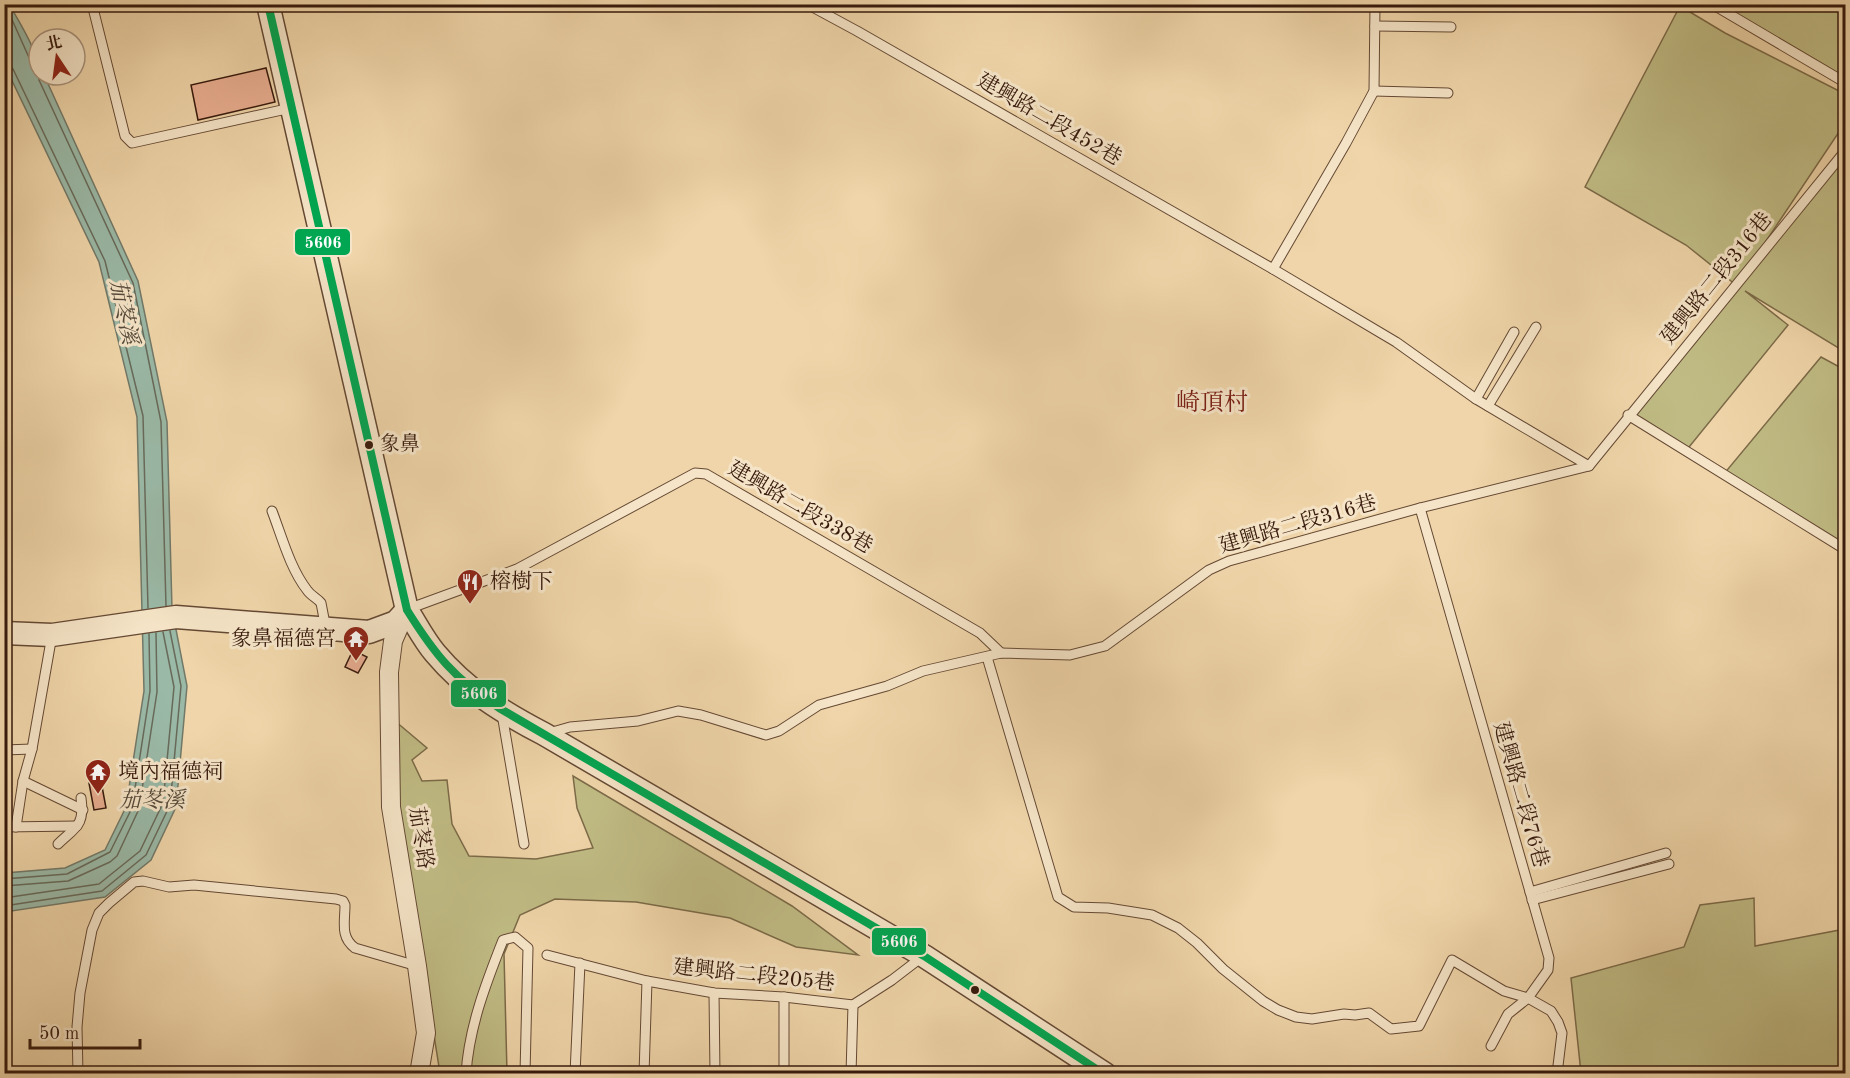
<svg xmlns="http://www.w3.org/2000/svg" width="1850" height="1078" font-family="'Old Standard TT','Noto Serif TC',serif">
<rect width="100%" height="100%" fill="#efd5a9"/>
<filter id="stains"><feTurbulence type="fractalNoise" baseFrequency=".00333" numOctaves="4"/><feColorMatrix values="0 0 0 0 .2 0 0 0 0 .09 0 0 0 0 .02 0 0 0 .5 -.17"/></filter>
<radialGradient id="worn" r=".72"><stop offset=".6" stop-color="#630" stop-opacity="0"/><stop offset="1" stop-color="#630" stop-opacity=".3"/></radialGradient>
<g fill="#c0bb84" stroke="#7c6a48" stroke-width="1.5">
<polygon points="1710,5 1845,5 1845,81"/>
<polygon points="1680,6 1725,33 1845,94 1845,123 1742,277 1845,151 1845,352 1745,291 1788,325 1685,452 1628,415 1736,285 1686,245 1585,187"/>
<polygon points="1821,357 1845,370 1845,554 1723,475"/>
<polygon points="382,710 427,748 412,760 422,781 447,780 452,824 469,856 536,859 593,848 577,808 573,776 792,906 858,955 796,947 730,918 636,902 555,899 520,915 504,954 507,1073 440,1073"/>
<polygon points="1754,898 1755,946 1845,929 1845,1073 1581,1073 1571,978 1684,947 1700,905"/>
</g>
<path fill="#9ab9a7" stroke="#727969" stroke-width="1.5" d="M5 5H10C20 25 39 51 39 75H44L138 281 167 422 172 609 187 686 176 807 151 860 105 897 5 912V873L65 868 105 850 126 807 144 691 137 417 99 262 5 66Z"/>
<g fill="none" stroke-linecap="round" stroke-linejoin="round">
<g stroke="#686a5a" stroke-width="1.5">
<polyline points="5,4 31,62 39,66"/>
<polyline points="4,65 13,69 105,261 143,416 148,608"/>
<polyline points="39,74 39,80 133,283 161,422 166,606"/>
<polyline points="4,879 67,874 110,852 132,808 150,691 149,634"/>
<polyline points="4,886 68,881 110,862 117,856 139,809 157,692 156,633"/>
<polyline points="4,898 99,884 140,851 163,803 174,687 163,632"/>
<polyline points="4,906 102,891 146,855 170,805 181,686 170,631"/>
</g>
</g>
<g fill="#e9ae91" stroke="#371a0d" stroke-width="1.5">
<polygon points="266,68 275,102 198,120 191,85"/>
<polygon points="353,650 367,657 358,673 345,667"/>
<polygon points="101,781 106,808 94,810 89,783"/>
</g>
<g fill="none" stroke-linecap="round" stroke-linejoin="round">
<g stroke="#654934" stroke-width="11">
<g id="service">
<polyline points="92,4 125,136 132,143 291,108"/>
<polyline points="807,4 857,31 1273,269 1396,342 1476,399 1589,466"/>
<polyline points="1712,4 1846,83"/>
<polyline points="1375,26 1451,27"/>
<polyline points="1374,91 1448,93"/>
<polyline points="1273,269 1346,143 1374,91 1375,4"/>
<polyline points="1476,399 1514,332"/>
<polyline points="1488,406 1536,327"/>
<polyline points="1628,415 1846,550"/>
<polyline points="1420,508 1549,958 1548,970 1528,998 1508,1014 1491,1046"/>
<path d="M272 511C282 537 290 568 307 590 311 596 317 598 321 603L326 629"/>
<polyline points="408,609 517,569 695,473 706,474 980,633 1001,653"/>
<polyline points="987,657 1058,897 1074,907 1108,908 1152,915 1178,928 1197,943 1223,969 1263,1001 1278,1010 1296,1017 1312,1019 1344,1014 1355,1015 1369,1013 1391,1029 1419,1026 1452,960 1504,991 1528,998 1551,1011 1558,1022 1562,1033 1557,1074"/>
<polyline points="502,714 524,844"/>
<polyline points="549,733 570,727 638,721 678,711 701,715 766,735 779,731 819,705 887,686 923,671 1001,653 1070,655 1105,646 1209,570 1229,561 1420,508 1589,466 1846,150"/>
<polyline points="4,750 32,749"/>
<polyline points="23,781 83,810"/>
<polyline points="4,827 77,826"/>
<polyline points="16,827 23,781 32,749 52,635"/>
<path d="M58 844C76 827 85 825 81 798"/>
<polyline points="1530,892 1666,853"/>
<polyline points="1532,900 1669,864"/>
<polyline points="547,955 647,981 714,993 784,997 853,1005 892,980 922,957"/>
<polyline points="714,993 715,1074"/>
<path d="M78 1074 77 1027 80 993 92 930 99 913 109 903 134 882 143 881 169 887 194 885 336 899 343 901 345 905C345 922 340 937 355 948L417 966"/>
<path d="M466 1074C469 1027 486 983 503 940L515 937 528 948 525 1074"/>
<polyline points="575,1074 580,963"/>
<polyline points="644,1074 647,981"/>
<polyline points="784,1074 784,997"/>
<polyline points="851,1074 853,1005"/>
</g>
</g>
<g stroke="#654934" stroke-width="20">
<polyline id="minor" points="406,611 393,641 389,672 391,807 417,966 426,1033 419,1074"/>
</g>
<g stroke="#654934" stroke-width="25">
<g id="tertiary">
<path d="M268 4 407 610C416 624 424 640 435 653 466 690 502 712 544 734L924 956 1105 1074"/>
<polyline points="4,633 52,635 176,617 369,632 396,622 407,610"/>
</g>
</g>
<use href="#service" stroke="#f5e4c7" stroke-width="9"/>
<use href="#minor" stroke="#f5e4c7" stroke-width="18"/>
<use href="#tertiary" stroke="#f5e4c7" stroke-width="22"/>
<g stroke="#f5e4c7" stroke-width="12">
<path id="bus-1" d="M268 4 407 610C435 655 454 678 499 708L924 956 1104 1074"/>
</g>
<use href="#bus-1" stroke="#00a651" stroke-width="8"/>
</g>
<defs>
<g id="restaurant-pin" transform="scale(1.35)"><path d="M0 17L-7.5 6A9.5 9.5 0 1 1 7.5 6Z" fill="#8f2418" stroke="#f5e4c7"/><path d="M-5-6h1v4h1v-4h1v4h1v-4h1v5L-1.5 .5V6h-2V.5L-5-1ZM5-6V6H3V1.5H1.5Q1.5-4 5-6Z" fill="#fff"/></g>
<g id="temple-pin" transform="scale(1.35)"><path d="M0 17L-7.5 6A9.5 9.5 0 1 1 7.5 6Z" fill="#8f2418" stroke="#f5e4c7"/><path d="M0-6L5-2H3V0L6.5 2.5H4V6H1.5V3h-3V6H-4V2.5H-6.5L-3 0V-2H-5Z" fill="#fff"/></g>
</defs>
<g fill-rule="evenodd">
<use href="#restaurant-pin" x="470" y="582"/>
<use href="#temple-pin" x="356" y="639"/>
<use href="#temple-pin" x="98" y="772"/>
</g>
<g fill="#371a0d" stroke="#f5e4c7" stroke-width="2">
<circle cx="369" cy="445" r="5"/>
<circle cx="975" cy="990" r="5"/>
</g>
<g text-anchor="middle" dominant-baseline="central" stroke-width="6" stroke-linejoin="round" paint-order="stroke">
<g font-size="20" fill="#371a0d" stroke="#f5e4c7" text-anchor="start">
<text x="380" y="445">象鼻</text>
</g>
<g font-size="21" fill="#371a0d" stroke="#f5e4c7">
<text transform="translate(1049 120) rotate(30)">建興路二段452巷</text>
<text transform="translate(1717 279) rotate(-51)">建興路二段316巷</text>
<text transform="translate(800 508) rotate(30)">建興路二段338巷</text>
<text transform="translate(1298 525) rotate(-16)">建興路二段316巷</text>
<text transform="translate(1520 795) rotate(74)">建興路二段76巷</text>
<text transform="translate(420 838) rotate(81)">茄苳路</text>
<text transform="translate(754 976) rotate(6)">建興路二段205巷</text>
</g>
<g font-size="21" fill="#371a0d" stroke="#f5e4c7" text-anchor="start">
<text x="490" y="582">榕樹下</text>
<text x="336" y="639" text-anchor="end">象鼻福德宮</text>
<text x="118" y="772">境內福德祠</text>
</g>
<g font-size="22" font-style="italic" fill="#554a3b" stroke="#f5e4c7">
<text transform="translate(123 312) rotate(78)">茄苳溪</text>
<text x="152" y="801">茄苳溪</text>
</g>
<g font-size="24" fill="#7a1f14" stroke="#f5e4c7">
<text x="1212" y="404">崎頂村</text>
</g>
</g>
<g stroke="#f5e4c7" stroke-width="2">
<rect x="294" y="228" width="57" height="28" rx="6" fill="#00a651"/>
<rect x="450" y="679" width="57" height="29" rx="6" fill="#00a651"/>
<rect x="871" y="927" width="56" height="29" rx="6" fill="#00a651"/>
</g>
<g font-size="16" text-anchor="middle" font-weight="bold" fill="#fff">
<text x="323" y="248">5606</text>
<text x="479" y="699">5606</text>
<text x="899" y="947">5606</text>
</g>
<rect width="1850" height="1078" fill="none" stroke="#efd5a9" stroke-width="24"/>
<rect x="6" y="6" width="1838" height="1066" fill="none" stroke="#371a0d" stroke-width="3"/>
<rect x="12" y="12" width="1826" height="1054" fill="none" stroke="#371a0d" stroke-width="1.5"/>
<g transform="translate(57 57) rotate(347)"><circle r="28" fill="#f5e4c7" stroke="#a9937d" stroke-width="1.5"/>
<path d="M0-4.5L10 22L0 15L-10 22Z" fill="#8f2418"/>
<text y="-9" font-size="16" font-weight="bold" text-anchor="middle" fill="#371a0d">北</text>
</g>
<path d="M30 1039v9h110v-9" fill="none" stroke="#371a0d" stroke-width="3"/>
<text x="39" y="1039" font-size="18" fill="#371a0d" stroke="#f5e4c7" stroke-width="4.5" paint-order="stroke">50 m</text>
<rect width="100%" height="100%" filter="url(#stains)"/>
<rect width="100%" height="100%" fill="url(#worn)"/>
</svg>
